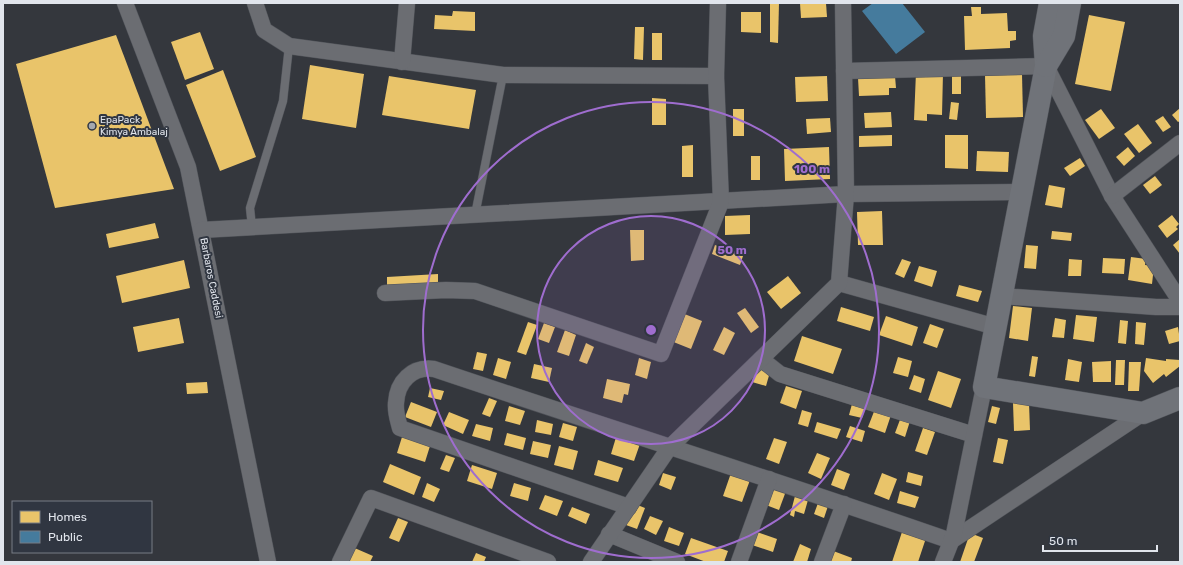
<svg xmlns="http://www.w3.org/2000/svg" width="1183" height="565" font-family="Rubik,sans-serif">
<rect width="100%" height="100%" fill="#34373d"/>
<g fill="#e9c46a">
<polygon points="770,3 779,3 778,43 770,42"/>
<polygon points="800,3 826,3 827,17 801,18"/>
<polygon points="971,7 981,7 981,14 1007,13 1008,31 1016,31 1016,40 1010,41 1010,48 965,50 964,16 972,16"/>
<polygon points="453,11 475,12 475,31 434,29 435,15 452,16"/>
<polygon points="741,12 761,12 761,33 741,32"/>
<polygon points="1089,15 1125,22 1111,91 1075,84"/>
<polygon points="635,27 644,27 643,60 634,59"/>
<polygon points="200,32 214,69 185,80 171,42"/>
<rect x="652" y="33" width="10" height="27"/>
<polygon points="116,35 174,189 55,208 16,64"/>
<polygon points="310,65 364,74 356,128 302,119"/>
<polygon points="223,70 256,157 220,171 186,85"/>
<polygon points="916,72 943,73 942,115 927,114 927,121 914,120"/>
<polygon points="1022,74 1023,117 986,118 985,75"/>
<rect x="952" y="75" width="9" height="19"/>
<polygon points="389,76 476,90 469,129 382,115"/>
<polygon points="827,76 828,101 796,102 795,77"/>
<polygon points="895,76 896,88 889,88 889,95 859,96 858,78"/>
<polygon points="652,98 666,99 666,125 652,125"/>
<polygon points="951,102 959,103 957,120 949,119"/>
<polygon points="1180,108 1180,121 1178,122 1172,115"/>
<rect x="733" y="109" width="11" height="27"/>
<polygon points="1101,109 1115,128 1099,139 1085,120"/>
<polygon points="891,112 892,127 865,128 864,113"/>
<polygon points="1163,116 1171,127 1163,132 1155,121"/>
<polygon points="830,118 831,132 807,134 806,119"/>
<polygon points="1138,124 1152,143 1139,153 1124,134"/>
<polygon points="892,135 892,146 859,147 859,136"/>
<polygon points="945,135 968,135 968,169 945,168"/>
<polygon points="693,145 693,177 682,177 682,146"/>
<polygon points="829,147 830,179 785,181 784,149"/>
<polygon points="1128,147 1135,156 1124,166 1116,157"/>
<polygon points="977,151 1009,152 1008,172 976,171"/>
<rect x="751" y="156" width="9" height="24"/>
<polygon points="1080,158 1085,166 1070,176 1064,168"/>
<polygon points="1155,176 1162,185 1150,194 1143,185"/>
<polygon points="1049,185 1065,188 1062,208 1045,205"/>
<polygon points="882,211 883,245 858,245 857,212"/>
<polygon points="750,215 750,234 725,235 725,216"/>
<polygon points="1172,215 1179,224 1176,227 1178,229 1167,238 1158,226"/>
<polygon points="155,223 159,238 109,248 106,234"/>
<polygon points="630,230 644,230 644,260 631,261"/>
<polygon points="1052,231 1072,233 1071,241 1051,239"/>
<polygon points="1180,239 1180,254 1173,245"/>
<polygon points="715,245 743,256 740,265 712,254"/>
<polygon points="1026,245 1038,246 1036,269 1024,268"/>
<polygon points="1131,257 1146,259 1145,265 1154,266 1152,284 1128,280"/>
<polygon points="1103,258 1125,259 1124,274 1102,273"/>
<polygon points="902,259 911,262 904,278 895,274"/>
<polygon points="1069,259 1082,260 1081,276 1068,276"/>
<polygon points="184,260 190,288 122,303 116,276"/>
<polygon points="919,266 937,271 932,287 914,281"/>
<polygon points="438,274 438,287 387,289 387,277"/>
<polygon points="788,276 801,293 781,309 767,292"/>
<polygon points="959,285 982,291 978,302 956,296"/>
<polygon points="1013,306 1032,308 1028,341 1009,338"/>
<polygon points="841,307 874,317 870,331 837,321"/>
<polygon points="745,308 759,327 751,333 737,313"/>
<polygon points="682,313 702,321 691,349 671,341"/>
<polygon points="1076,315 1097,317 1094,342 1073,339"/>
<polygon points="886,316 918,327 912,346 879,335"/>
<polygon points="179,318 184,343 138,352 133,327"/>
<polygon points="1055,318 1066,320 1064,338 1052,337"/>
<polygon points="1120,320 1128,321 1126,344 1118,343"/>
<polygon points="528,322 537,325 526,355 517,352"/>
<polygon points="1136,322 1146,323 1144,345 1135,344"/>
<polygon points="544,323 555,327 549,343 538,339"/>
<polygon points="930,324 944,329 937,348 923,343"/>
<polygon points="724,327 735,333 724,355 713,350"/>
<polygon points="1178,327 1180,341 1169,344 1165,331"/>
<polygon points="565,330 576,335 569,356 557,352"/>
<polygon points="802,336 842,349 833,374 794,361"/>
<polygon points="586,343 594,347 587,364 579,361"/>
<polygon points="477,352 487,354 483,371 473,369"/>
<polygon points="1032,356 1038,357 1035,377 1029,376"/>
<polygon points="898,357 912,361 908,377 893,373"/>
<polygon points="498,358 511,362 506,379 493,375"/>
<polygon points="639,358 651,362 647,379 635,375"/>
<polygon points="1146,358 1166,361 1166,359 1180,360 1180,366 1166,377 1164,374 1153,383 1144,371"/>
<polygon points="1068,359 1082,362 1079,382 1065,380"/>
<polygon points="1116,360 1125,360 1124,385 1115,385"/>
<polygon points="1111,361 1111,382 1093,382 1092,362"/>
<polygon points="1129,362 1141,362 1139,391 1128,391"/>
<polygon points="534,364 552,368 549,382 531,378"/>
<polygon points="756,368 770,372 766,386 752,382"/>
<polygon points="938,371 961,379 951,408 928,400"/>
<polygon points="914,375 925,379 921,393 909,389"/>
<polygon points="607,379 630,384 628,395 624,394 622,403 603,398"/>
<polygon points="207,382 208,393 187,394 186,383"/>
<polygon points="786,386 802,391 796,409 780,403"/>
<polygon points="430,388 444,391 441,400 428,397"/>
<polygon points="489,398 497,401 490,417 482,414"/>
<polygon points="411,402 437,412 431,427 405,417"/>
<polygon points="1013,403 1029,403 1030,430 1014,431"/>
<polygon points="852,404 865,408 862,418 849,415"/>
<polygon points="509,406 525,411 520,425 505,421"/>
<polygon points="992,406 1000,408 996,424 988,422"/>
<polygon points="875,409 891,415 885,433 868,427"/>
<polygon points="802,410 812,413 808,427 798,424"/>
<polygon points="449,412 469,420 463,434 443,425"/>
<polygon points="901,417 910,421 905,437 895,433"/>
<polygon points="537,420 553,424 551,435 535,432"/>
<polygon points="817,422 841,429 837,439 814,432"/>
<polygon points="563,423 577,427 573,441 559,437"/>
<polygon points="476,424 493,428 490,441 472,436"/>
<polygon points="850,426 865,431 862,442 846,437"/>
<polygon points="923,428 935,432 927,455 915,451"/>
<polygon points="507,433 526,438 523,450 504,445"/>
<polygon points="617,434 641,441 634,461 611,454"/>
<polygon points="402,437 430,446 425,462 397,453"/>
<polygon points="774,438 787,442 779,464 766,459"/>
<polygon points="998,438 1008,440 1003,464 993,462"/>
<polygon points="533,441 551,445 548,458 530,454"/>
<polygon points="559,446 578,451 573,470 554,465"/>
<polygon points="817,453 830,458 821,479 808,473"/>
<polygon points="446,455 455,458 449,472 440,469"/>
<polygon points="598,460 623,468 618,482 594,475"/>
<polygon points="390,464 421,477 414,495 383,482"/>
<polygon points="472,465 497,473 492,489 467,481"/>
<polygon points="837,469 850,474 844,490 831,485"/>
<polygon points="908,472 923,476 921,486 906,482"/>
<polygon points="663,473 676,477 671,490 659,485"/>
<polygon points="731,473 750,480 742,502 723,496"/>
<polygon points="882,473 897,479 889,500 874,494"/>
<polygon points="427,483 440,489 434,502 422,497"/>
<polygon points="514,483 531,488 528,501 510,496"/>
<polygon points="773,486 786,491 779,510 766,505"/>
<polygon points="900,491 919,497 915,508 897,503"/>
<polygon points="545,495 563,501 557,516 539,509"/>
<polygon points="795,496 808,500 804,514 795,511 794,517 790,515"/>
<polygon points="818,503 828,506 824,518 814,514"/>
<polygon points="635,504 645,508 637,529 626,525"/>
<polygon points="572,507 590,514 586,524 568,516"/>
<polygon points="650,516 663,521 656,535 644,529"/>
<polygon points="398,518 408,522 399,542 389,538"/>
<polygon points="669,527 684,533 679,546 664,541"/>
<polygon points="903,529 926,538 918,562 892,562"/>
<polygon points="757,532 777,539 773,552 752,545"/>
<polygon points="970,533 983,538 974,562 960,562"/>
<polygon points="691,538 728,551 724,562 706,562 685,554"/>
<polygon points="800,544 811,549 807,562 793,562"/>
<polygon points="350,546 373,556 370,562 343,562"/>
<polygon points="828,549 852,558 851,562 823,562"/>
<polygon points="476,553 486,557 484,562 472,562"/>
</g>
<polygon fill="#457b9d" points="873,3 902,3 925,32 896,54 862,11"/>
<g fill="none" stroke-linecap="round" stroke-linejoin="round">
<g stroke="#505359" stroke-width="9">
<g id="lane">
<polyline points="475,215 503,75"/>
<polyline points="252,227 250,208 283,101 289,46"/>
</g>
</g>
<g stroke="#505359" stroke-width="17">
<g id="street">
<polyline points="125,3 188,167 268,562"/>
<polyline points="255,3 264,30 289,46 503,75 716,76"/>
<polyline points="402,62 407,3"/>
<polyline points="844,71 1046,66 1112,196 1180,301"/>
<polyline points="1112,196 1180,143"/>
<polyline points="201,230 846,194 1021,192"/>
<polyline points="839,283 996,327"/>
<polyline points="385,293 446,290 475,291 661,354 721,202 716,76 718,3"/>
<polyline points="1001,296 1156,307 1180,307"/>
<polyline points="761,359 780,374 974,435"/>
<path d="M629 507 400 428C398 420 395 412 396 403 397 382 412 366 434 369 606 427 779 481 951 541"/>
<polyline points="609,534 677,562"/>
<polyline points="951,541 1143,413"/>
<polyline points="340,562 371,498 548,562"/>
<polyline points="591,562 669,448 839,283 846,194 843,3"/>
<polyline points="739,562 769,479"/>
<polyline points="822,562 844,504"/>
<polyline points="943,562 954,534 984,387"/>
</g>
</g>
<g stroke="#505359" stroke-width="23">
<g id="secondary">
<polyline points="1050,3 1044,36 1046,66 984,387 1143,413 1180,398"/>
<polyline points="1046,66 1064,36 1070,3"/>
</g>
</g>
<use href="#lane" stroke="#6b6d72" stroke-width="8"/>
<use href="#street" stroke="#6b6d72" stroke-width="16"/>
<use href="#secondary" stroke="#707379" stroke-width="22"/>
</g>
<circle cx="651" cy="330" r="114" fill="#9f6dcf" fill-opacity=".12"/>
<g fill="none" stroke="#9f6dcf" stroke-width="2">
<circle cx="651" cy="330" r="114"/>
<circle cx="651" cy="330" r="228"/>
</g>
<circle fill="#a4a8af" stroke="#303641" stroke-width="1.5" cx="92" cy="126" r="4"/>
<g text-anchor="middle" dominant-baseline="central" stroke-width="4" stroke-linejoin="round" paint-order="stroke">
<g font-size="10" fill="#e1e5ec" stroke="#303641" text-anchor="start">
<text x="100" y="120">EpaPack<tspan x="100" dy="12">Kimya Ambalaj</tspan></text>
</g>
<g font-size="10" fill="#e1e5ec" stroke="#303641">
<text transform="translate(211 278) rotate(79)">Barbaros Caddesi</text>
</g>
</g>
<circle cx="651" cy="330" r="6" fill="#9f6dcf" stroke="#303641" stroke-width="2"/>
<g font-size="12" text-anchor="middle" font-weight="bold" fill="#9f6dcf" stroke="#303641" stroke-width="4" stroke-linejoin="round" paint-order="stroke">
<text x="812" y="173">100 m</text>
<text x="732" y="254">50 m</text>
</g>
<rect width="1183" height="565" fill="none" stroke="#e1e5ec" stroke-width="8"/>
<rect x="12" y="501" width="140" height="52" fill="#303641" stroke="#777c85"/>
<rect x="20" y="511" width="20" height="12" fill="#e9c46a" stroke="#777c85"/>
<text x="48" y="521" font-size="12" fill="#e1e5ec">Homes</text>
<rect x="20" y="531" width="20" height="12" fill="#457b9d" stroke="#777c85"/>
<text x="48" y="541" font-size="12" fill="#e1e5ec">Public</text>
<path d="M1043 545v6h114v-6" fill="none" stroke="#e1e5ec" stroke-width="2"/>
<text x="1049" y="545" font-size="12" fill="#e1e5ec" stroke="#303641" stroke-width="3" paint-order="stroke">50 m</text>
</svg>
